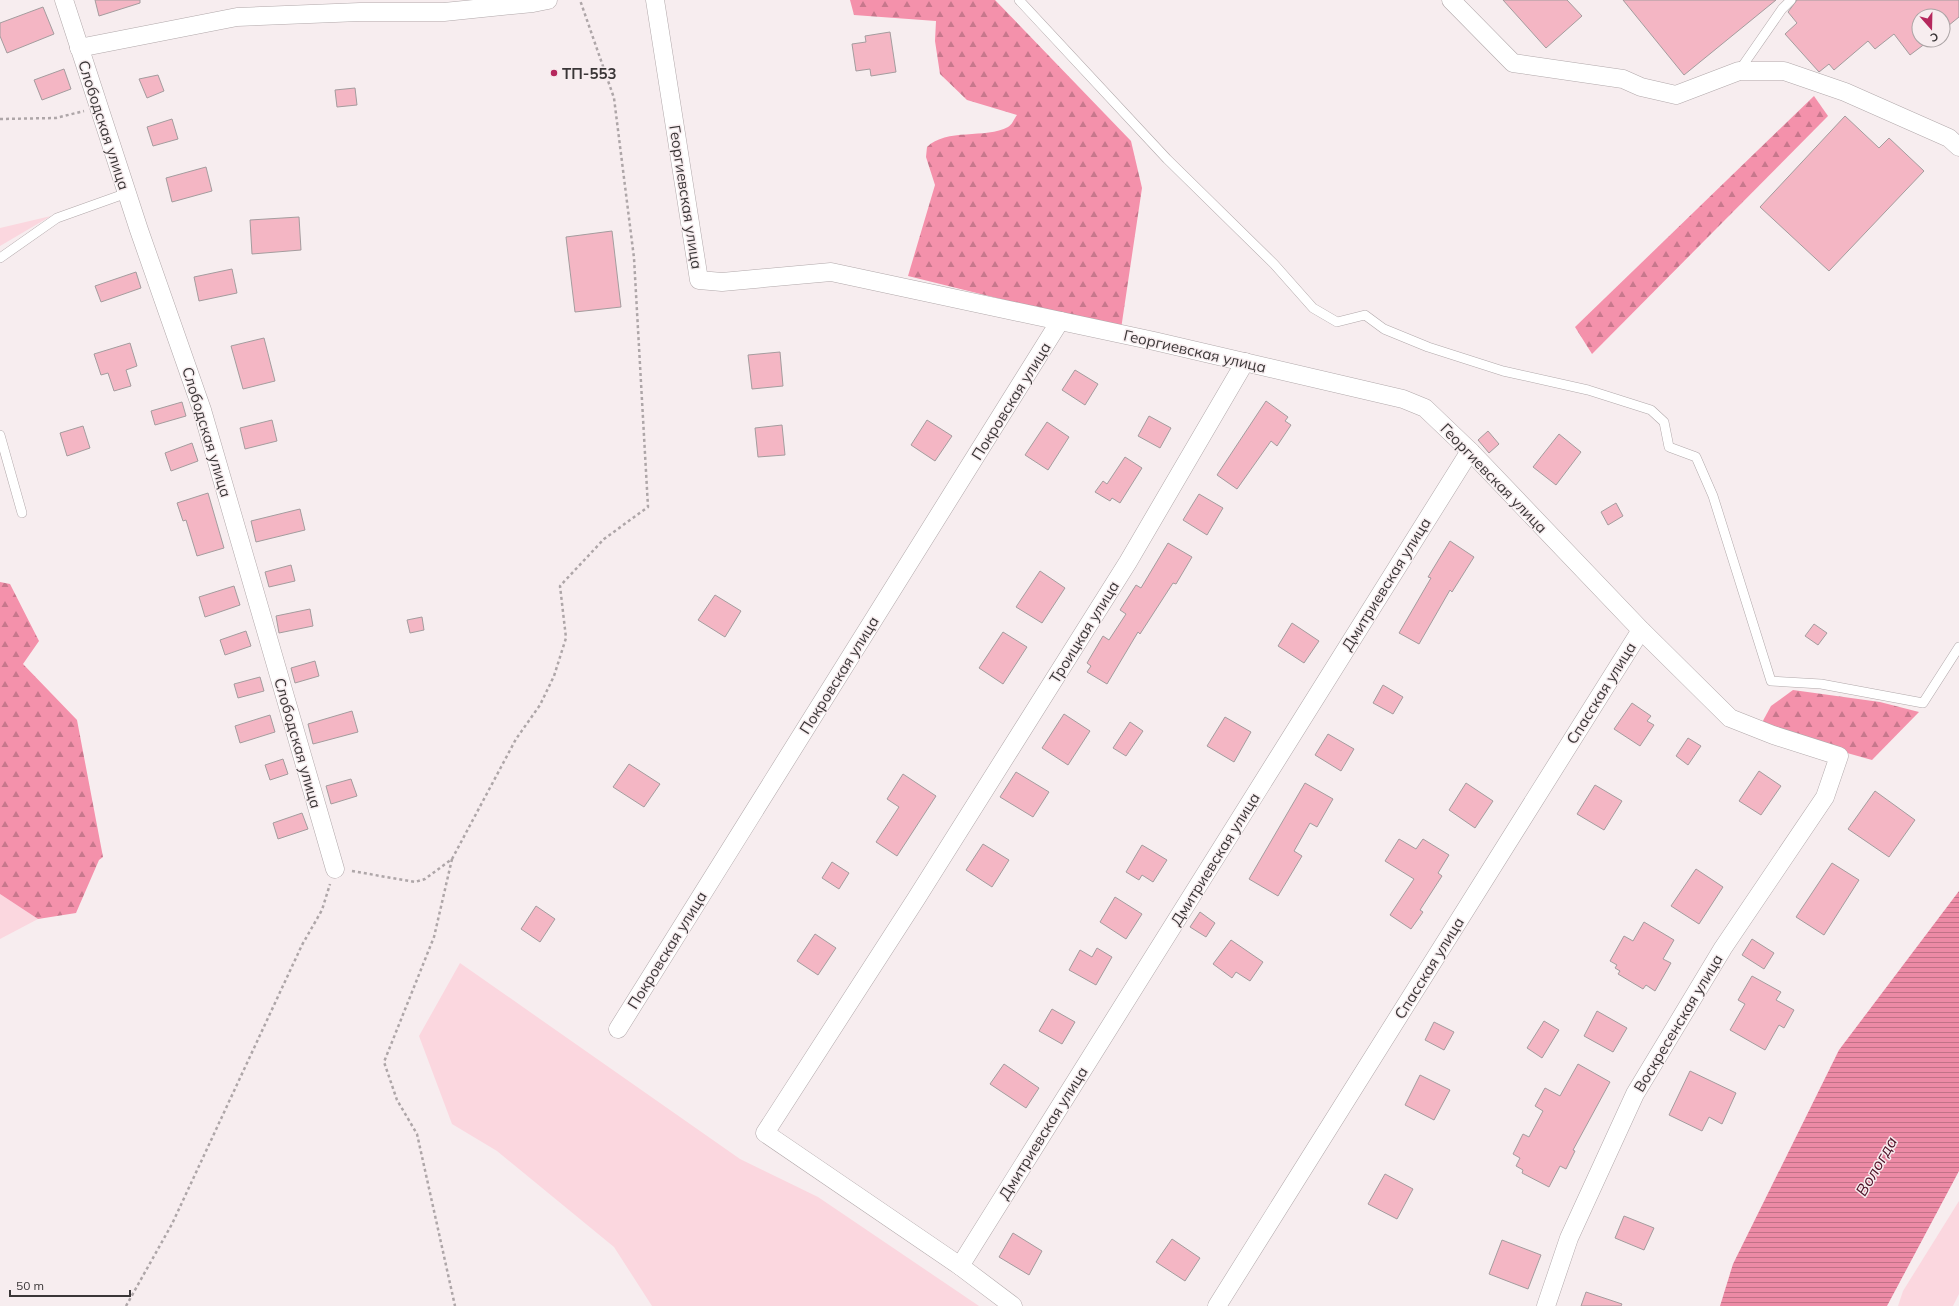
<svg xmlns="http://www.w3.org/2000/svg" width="1959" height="1306" font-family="Mulish,sans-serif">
<defs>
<pattern id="forest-firs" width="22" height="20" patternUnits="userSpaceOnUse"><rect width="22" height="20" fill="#f491ab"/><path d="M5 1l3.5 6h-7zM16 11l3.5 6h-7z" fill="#c7778c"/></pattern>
<pattern id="water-rules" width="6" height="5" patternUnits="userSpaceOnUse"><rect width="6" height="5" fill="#ed8aa5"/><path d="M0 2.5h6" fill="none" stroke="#c17287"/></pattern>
</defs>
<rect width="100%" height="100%" fill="#f7edef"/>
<g fill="#fbd7df">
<polygon points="51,216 0,246 0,228"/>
<polygon points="0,894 38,919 0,939"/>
<polygon points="460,963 740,1159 818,1197 979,1306 652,1306 614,1247 497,1151 452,1124 419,1036"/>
<polygon points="1959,1201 1959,1294 1953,1306 1898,1306 1903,1291"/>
</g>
<g fill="url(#forest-firs)">
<path d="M850 0H995L1131 141 1142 188 1121 329 908 276 935 185 926 157 927 147C946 128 986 139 1008 127 1012 125 1014 119 1017 115L967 100 940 74 935 41 936 21 854 15Z"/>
<polygon points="1814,96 1828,116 1592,354 1575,327"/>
<polygon points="0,582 10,584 39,641 23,664 77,720 103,857 99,860 76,913 38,919 0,894"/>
<polygon points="1793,690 1880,702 1919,712 1872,760 1759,728 1771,706"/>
</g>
<polygon fill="url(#water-rules)" points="1959,891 1959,1171 1887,1306 1720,1306 1733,1264 1839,1050"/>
<g fill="#f4b6c4" stroke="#a49c9e">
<polygon points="95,0 140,0 140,3 99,16"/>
<polygon points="1503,0 1567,0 1582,16 1546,48"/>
<polygon points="1623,0 1776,0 1684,75"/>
<polygon points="1797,0 1959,0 1959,17 1943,30 1943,16 1919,16 1919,40 1930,40 1910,55 1894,34 1875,49 1868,41 1834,70 1829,64 1819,72 1785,34 1797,23 1788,12"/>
<polygon points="43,7 54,34 7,53 0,36 0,23"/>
<polygon points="890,32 896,72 871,76 870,69 856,71 852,44 866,42 865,36"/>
<polygon points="64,69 71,89 42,100 34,80"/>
<polygon points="158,75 164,91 147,98 139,79"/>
<polygon points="355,88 357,105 337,107 335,90"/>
<polygon points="1845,116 1879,148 1889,138 1924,171 1829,271 1760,207"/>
<polygon points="172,119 178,139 153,146 147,127"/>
<polygon points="206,167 212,191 172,202 166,178"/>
<polygon points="299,217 301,250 252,254 250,220"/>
<polygon points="612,231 621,307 575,312 566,237"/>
<polygon points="232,269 237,293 199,301 194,277"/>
<polygon points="136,272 141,288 101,302 95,286"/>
<polygon points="264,338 275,381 243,389 231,346"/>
<polygon points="130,343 137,366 126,370 131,386 114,391 108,373 101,375 94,354"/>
<polygon points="780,352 783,386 752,389 748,355"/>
<polygon points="1075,370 1098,384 1085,405 1062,390"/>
<polygon points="1266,401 1288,417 1285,421 1291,425 1277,446 1271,441 1237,489 1217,475"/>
<polygon points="182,402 186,416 155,425 151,411"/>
<polygon points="1149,416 1171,428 1160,448 1138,436"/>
<polygon points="272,420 277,441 245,449 240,428"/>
<polygon points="927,420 952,436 935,461 911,445"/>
<polygon points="1047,422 1069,437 1048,470 1025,455"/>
<polygon points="782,425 785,455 758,457 755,428"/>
<polygon points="83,426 90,448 67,456 60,433"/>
<polygon points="1488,431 1499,444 1489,453 1478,440"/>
<polygon points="1559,434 1581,452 1556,485 1533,467"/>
<polygon points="192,443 198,461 171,471 165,453"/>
<polygon points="1125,457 1142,468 1120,503 1112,498 1110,501 1095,492 1103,481 1107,484"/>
<polygon points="208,493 224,548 197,556 186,520 183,521 177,503"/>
<polygon points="1199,494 1223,508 1207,535 1183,520"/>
<polygon points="1616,503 1623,516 1608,525 1601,512"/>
<polygon points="300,509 305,530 256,542 251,521"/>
<polygon points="1450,541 1474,557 1452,592 1450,590 1419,644 1399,633 1431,578 1428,577"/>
<polygon points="1168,543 1192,557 1176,584 1173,583 1140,634 1138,632 1107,684 1087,672 1091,666 1087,663 1103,636 1109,640 1126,614 1120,610 1136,585 1141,588"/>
<polygon points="291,565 295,581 269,587 265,572"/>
<polygon points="1040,571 1065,588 1042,623 1016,607"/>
<polygon points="234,586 240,605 205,617 199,597"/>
<polygon points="715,595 741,611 725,637 698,620"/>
<polygon points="310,609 313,626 279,633 276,616"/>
<polygon points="422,617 424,630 410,633 407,620"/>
<polygon points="1292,623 1319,641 1304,663 1278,646"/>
<polygon points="1814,624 1827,633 1818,645 1805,636"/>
<polygon points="246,631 251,646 225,655 220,640"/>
<polygon points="1003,632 1027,647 1003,684 979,668"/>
<polygon points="315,661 319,676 295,683 291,668"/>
<polygon points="260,677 264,691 238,698 234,684"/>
<polygon points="1383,685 1403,697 1393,714 1373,703"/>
<polygon points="1632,703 1651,716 1647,721 1654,725 1640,746 1614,729"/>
<polygon points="352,711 358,732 313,744 308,724"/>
<polygon points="1064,714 1090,731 1068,765 1042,748"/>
<polygon points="270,715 275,732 240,743 235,726"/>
<polygon points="1225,717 1251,732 1234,762 1207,746"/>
<polygon points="1130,722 1143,731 1126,756 1113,748"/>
<polygon points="1328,734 1354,749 1341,771 1315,755"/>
<polygon points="1688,738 1701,746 1688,765 1676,756"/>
<polygon points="283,759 288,774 270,780 265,765"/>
<polygon points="629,764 660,784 644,807 613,787"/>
<polygon points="1759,771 1781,786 1761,815 1739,801"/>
<polygon points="1016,772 1049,792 1033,817 1000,797"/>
<polygon points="903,774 936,796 897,856 876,842 899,807 887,799"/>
<polygon points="351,779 357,796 331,804 326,786"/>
<polygon points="1305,783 1333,799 1317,827 1310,823 1294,851 1302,856 1278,896 1249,879"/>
<polygon points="1466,783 1493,801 1475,828 1449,810"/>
<polygon points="1595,785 1622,801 1604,830 1577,814"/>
<polygon points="1875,791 1915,820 1889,857 1848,829"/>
<polygon points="302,813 308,829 278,839 273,823"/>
<polygon points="1399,839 1416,849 1423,839 1449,855 1438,873 1442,876 1420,910 1423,912 1411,929 1390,915 1414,879 1385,861"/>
<polygon points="983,844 1009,860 992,887 966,870"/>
<polygon points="1142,845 1167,860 1153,882 1142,875 1139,880 1126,872"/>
<polygon points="832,862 849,873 839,889 822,878"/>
<polygon points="1832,863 1859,880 1824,935 1796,917"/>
<polygon points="1696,869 1723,887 1699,924 1671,906"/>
<polygon points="1115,897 1142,914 1126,939 1100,922"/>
<polygon points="536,906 555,919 540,942 521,929"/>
<polygon points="1200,912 1215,923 1206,937 1190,927"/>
<polygon points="1644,922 1674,940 1663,959 1671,963 1655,991 1646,985 1643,989 1618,974 1620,971 1615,968 1617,965 1610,961 1624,936 1633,941"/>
<polygon points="815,934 836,948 818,975 797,961"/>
<polygon points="1752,939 1774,953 1764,969 1742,955"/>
<polygon points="1231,940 1263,962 1250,981 1236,972 1232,978 1213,964"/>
<polygon points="1097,948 1112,957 1096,985 1069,970 1080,950 1092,957"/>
<polygon points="1752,976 1781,992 1776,1000 1794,1010 1784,1028 1779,1025 1765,1050 1730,1030 1745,1004 1738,1000"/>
<polygon points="1052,1009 1075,1022 1062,1044 1039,1031"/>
<polygon points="1597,1011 1627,1028 1613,1052 1584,1036"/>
<polygon points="1544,1021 1559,1030 1542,1058 1527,1048"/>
<polygon points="1434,1022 1454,1032 1444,1050 1425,1040"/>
<polygon points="1004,1064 1039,1088 1026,1108 990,1084"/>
<polygon points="1578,1064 1610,1082 1573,1150 1575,1151 1566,1169 1560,1166 1549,1187 1522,1173 1523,1170 1516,1166 1520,1158 1513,1154 1523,1134 1529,1137 1543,1111 1535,1106 1545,1088 1560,1096"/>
<polygon points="1690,1071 1736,1093 1722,1124 1709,1117 1702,1131 1669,1115"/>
<polygon points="1420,1075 1450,1090 1434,1120 1405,1105"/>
<polygon points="1385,1174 1413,1189 1397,1219 1368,1204"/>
<polygon points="1624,1216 1654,1228 1644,1250 1615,1238"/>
<polygon points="1013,1233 1042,1251 1029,1275 999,1257"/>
<polygon points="1172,1239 1200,1258 1185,1281 1156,1262"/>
<polygon points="1502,1240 1541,1255 1528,1289 1489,1274"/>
<polygon points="1586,1292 1622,1304 1621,1306 1581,1306"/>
</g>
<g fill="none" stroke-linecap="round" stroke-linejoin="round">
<g stroke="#b1a8aa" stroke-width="10">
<g id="lane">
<polyline points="1019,0 1167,159 1274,264 1313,308 1337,322 1365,315 1384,329 1428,347 1503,371 1588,390 1651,410 1664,422 1669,447 1696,457 1713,496 1771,681 1821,684 1923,703 1959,647"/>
<polyline points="1739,71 1782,9 1791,0"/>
<polyline points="0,258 57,218 127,193"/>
<polyline points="0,435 22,513"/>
</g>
</g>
<g stroke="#b1a8aa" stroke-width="19">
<g id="street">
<polyline points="64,0 139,230 202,410 335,869"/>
<polyline points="655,0 699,280 722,282 831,272 1154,341 1403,399 1425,408 1470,451 1641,630 1730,718 1773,735 1839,756 1825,797 1723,948 1635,1094 1569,1238 1546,1306"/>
<polyline points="1451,0 1513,63 1623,79 1641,87 1676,95 1739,71 1784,71 1845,92 1949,138 1959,147"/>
<polyline points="79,48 237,17 360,12 444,12 533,3 548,0"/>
<polyline points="618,1029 1060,321"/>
<polyline points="960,1266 1470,451"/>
<polyline points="1013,1306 960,1266 765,1133 916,899 1128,562 1245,362"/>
<polyline points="1217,1306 1641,630"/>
</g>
</g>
<g stroke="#aea6a8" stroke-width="2.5" stroke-dasharray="3 3" stroke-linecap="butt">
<polyline points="0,119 56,118 84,111"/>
<polyline points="452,859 434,937 384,1062 397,1100 417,1134 455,1306"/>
<polyline points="352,871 415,882 425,879 452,859 516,739 540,705 554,676 566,638 560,586 604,539 648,507 634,258 614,98 580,0"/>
<polyline points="126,1306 172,1224 302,945 322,910 330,884"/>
</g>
<use href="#lane" stroke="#fff" stroke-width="9"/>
<use href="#street" stroke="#fff" stroke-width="18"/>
</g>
<circle fill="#b5285d" stroke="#f7edef" stroke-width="1.5" cx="554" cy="73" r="4"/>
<g text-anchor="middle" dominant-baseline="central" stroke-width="3" stroke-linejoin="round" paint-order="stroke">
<g font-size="15" font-weight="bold" fill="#3a3637" stroke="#f7edef" text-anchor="start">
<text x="562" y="73">ТП-553</text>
</g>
<g font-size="15" fill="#3a3637" stroke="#f7edef">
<text transform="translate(104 125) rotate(72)">Слободская улица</text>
<text transform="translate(686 197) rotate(81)">Георгиевская улица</text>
<text transform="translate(1195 351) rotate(13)">Георгиевская улица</text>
<text transform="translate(1011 401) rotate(-58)">Покровская улица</text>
<text transform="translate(207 432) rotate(73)">Слободская улица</text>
<text transform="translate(1494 478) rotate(46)">Георгиевская улица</text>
<text transform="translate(1386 584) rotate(-58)">Дмитриевская улица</text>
<text transform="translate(1084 632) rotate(-58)">Троицкая улица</text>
<text transform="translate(839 675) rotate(-58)">Покровская улица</text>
<text transform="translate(1601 693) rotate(-58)">Спасская улица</text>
<text transform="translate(298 743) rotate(74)">Слободская улица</text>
<text transform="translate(1215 859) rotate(-58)">Дмитриевская улица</text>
<text transform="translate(667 950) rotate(-58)">Покровская улица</text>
<text transform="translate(1429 968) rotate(-58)">Спасская улица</text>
<text transform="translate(1678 1023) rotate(-59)">Воскресенская улица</text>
<text transform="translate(1043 1133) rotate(-58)">Дмитриевская улица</text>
</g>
<g font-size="16" font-style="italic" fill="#4e1227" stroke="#f7edef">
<text transform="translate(1876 1166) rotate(-60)">Вологда</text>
</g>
</g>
<g transform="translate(1931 28) rotate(160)"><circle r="19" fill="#f7edef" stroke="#aba4a5"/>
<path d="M0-3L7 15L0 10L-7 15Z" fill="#b5285d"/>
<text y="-6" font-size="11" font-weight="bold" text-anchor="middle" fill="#3a3637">С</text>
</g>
<path d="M10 1290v6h120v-6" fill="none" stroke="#3a3637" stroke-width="2"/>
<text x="16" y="1290" font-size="12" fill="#3a3637" stroke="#f7edef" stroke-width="3" paint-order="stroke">50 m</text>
</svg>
